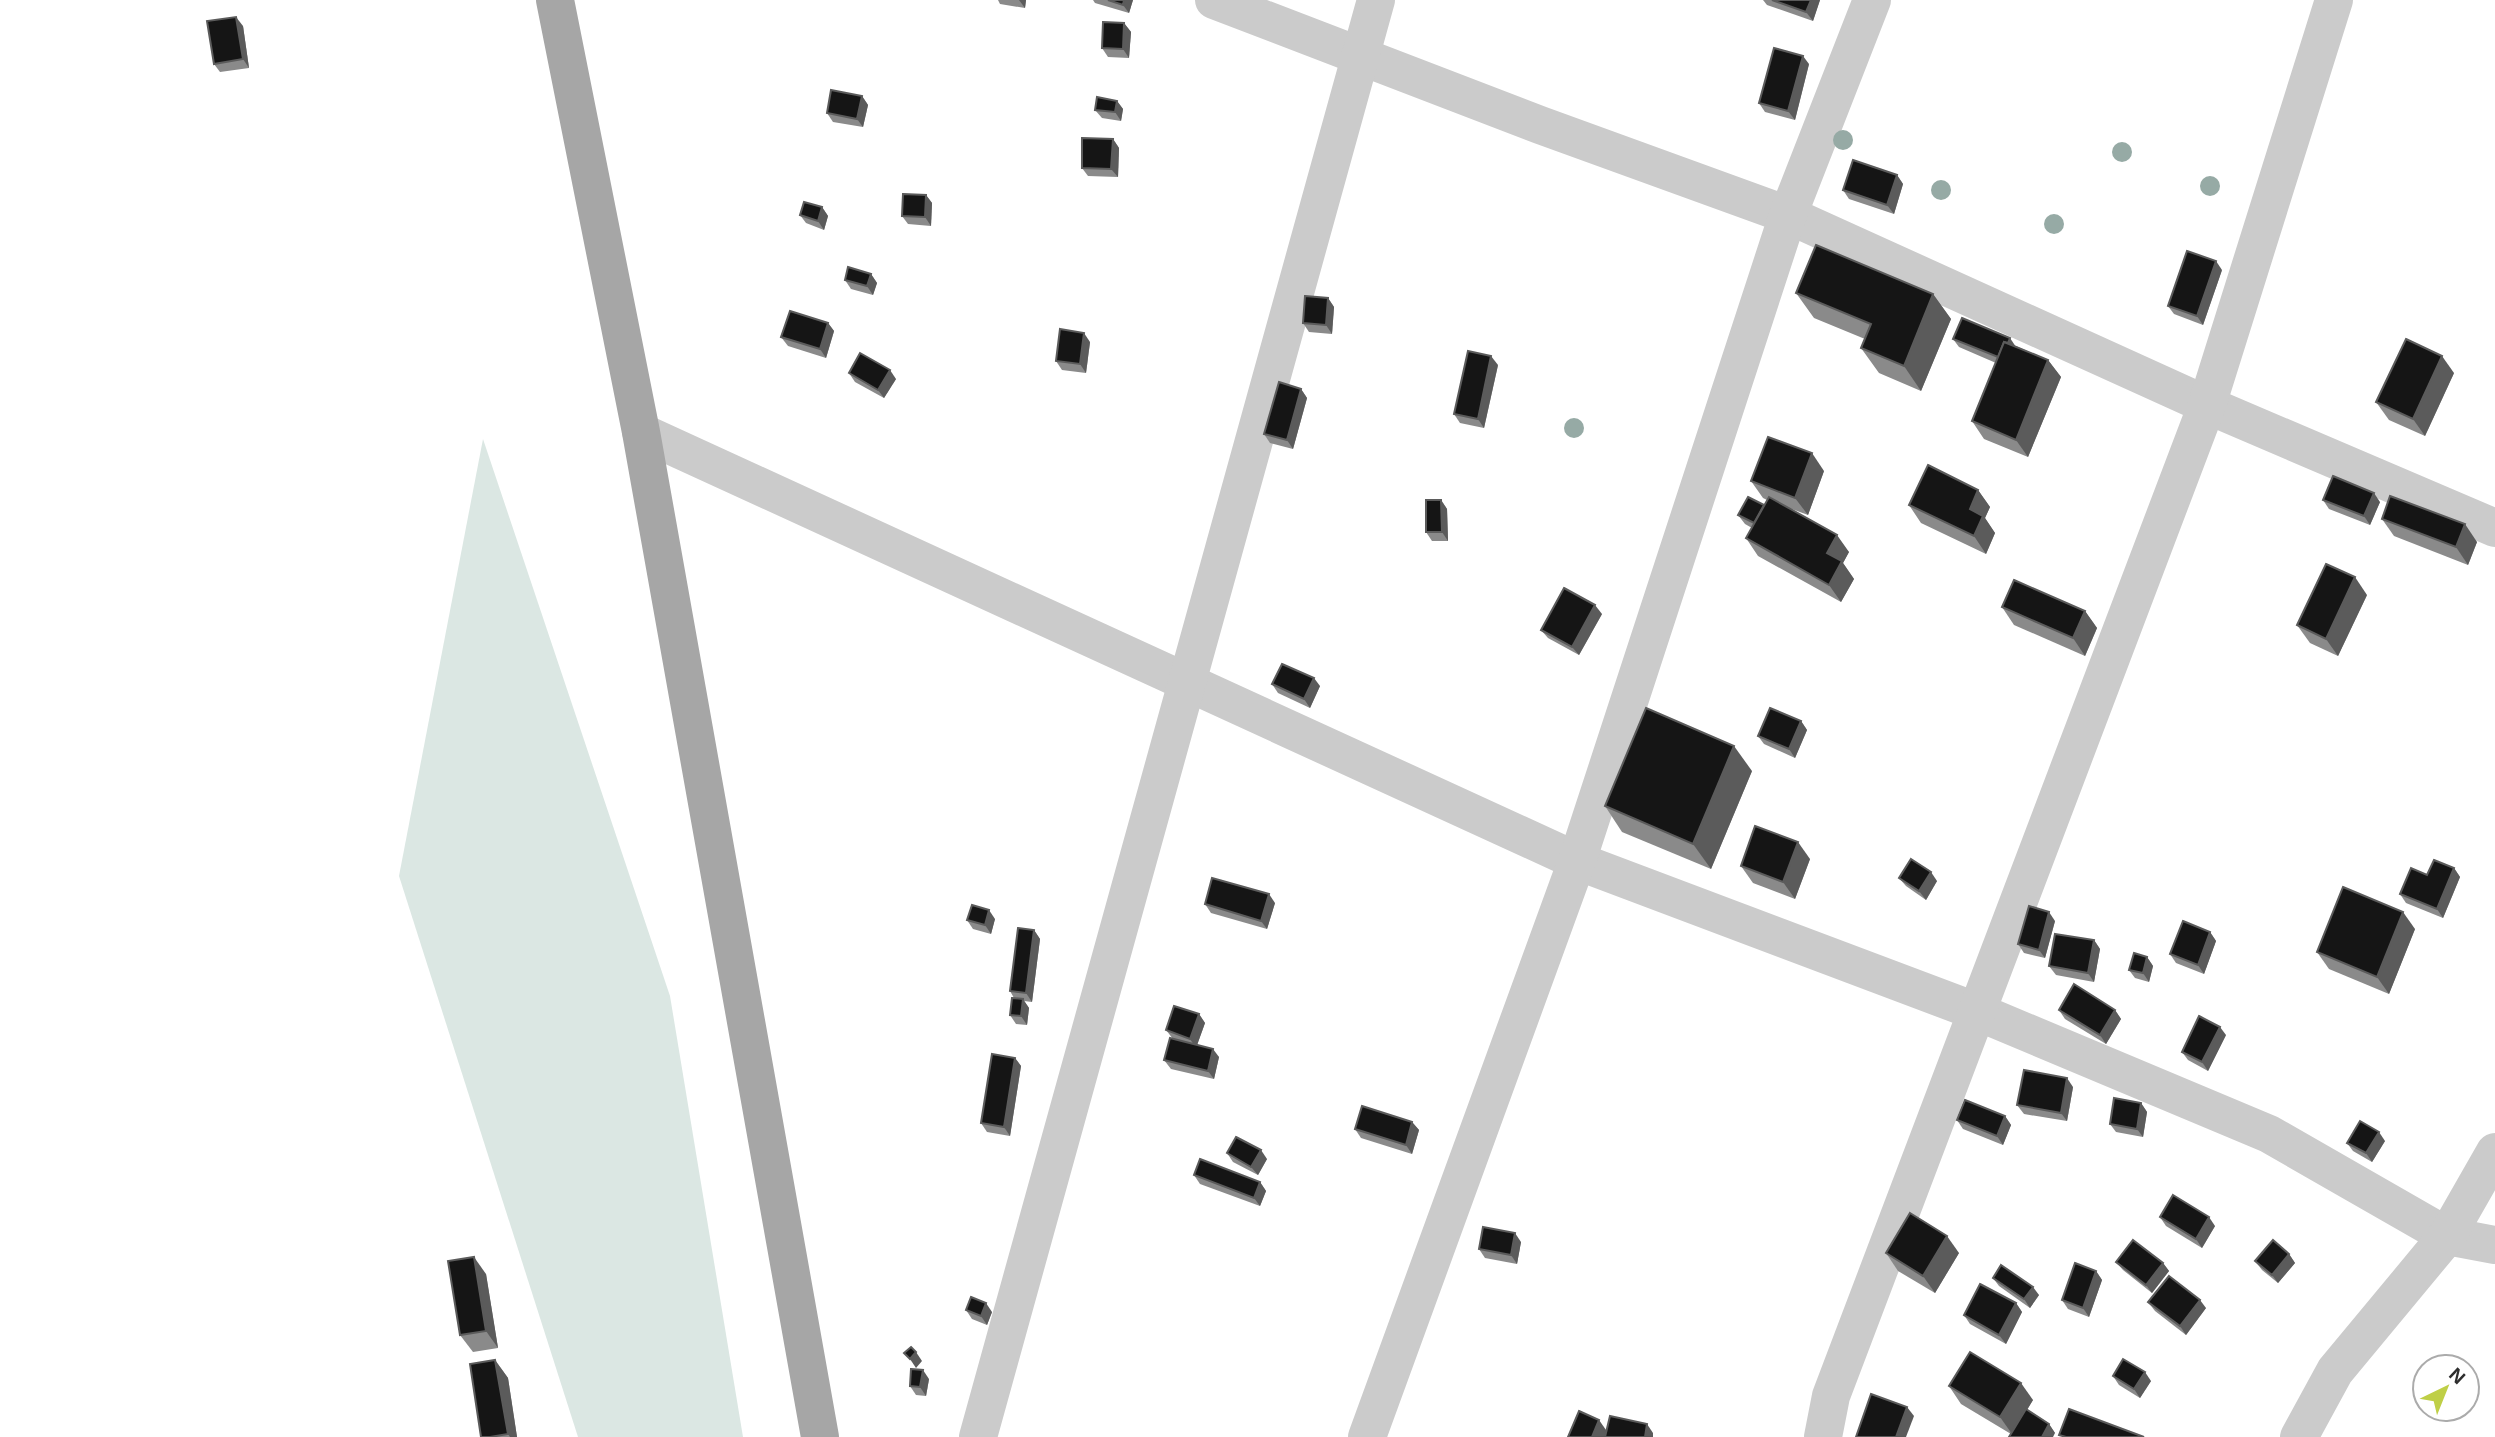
<svg xmlns="http://www.w3.org/2000/svg" width="2495" height="1437" font-family="Helvetica,sans-serif">
<rect width="100%" height="100%" fill="#fff"/>
<polygon fill="#dbe7e3" points="483,439 670,996 743,1437 578,1437 399,876"/>
<g fill="none" stroke-linecap="round" stroke-linejoin="round">
<g stroke="#cbcbcb" stroke-width="38">
<polyline points="1214,0 1540,125 1788,215 2207,405 2495,528"/>
<polyline points="641,432 1577,861 1978,1012 2269,1134 2447,1236 2495,1245"/>
<polyline points="978,1437 1376,0"/>
<polyline points="1367,1437 1577,861 1788,215 1872,0"/>
<polyline points="1823,1437 1831,1396 2207,405 2334,0"/>
<polyline points="2299,1437 2335,1371 2447,1236 2495,1152"/>
</g>
<polyline stroke="#a6a6a6" stroke-width="38" points="555,0 641,432 820,1437"/>
</g>
<g fill="#96aaa5">
<circle cx="1843" cy="140" r="10"/>
<circle cx="2122" cy="152" r="10"/>
<circle cx="2210" cy="186" r="10"/>
<circle cx="1941" cy="190" r="10"/>
<circle cx="2054" cy="224" r="10"/>
<circle cx="1574" cy="428" r="10"/>
</g>
<g fill="#8a8a8a">
<polygon points="998,0 1026,0 1025,8 1000,4"/>
<polygon points="1093,0 1133,0 1129,13 1095,3"/>
<polygon points="1763,0 1820,0 1813,21 1767,5"/>
<polygon points="1124,23 1131,32 1129,58 1108,57 1102,48"/>
<polygon points="243,26 249,68 220,72 214,64"/>
<polygon points="1809,64 1795,120 1765,112 1759,103"/>
<polygon points="862,96 868,105 863,127 833,122 827,113"/>
<polygon points="1117,101 1123,109 1121,121 1102,118 1095,110"/>
<polygon points="1113,139 1119,148 1118,177 1088,176 1082,168"/>
<polygon points="1897,175 1903,184 1894,214 1849,199 1843,190"/>
<polygon points="926,195 932,203 931,226 908,224 902,216"/>
<polygon points="822,207 828,216 824,230 806,223 800,215"/>
<polygon points="2222,270 2203,325 2174,314 2168,306"/>
<polygon points="871,274 877,283 873,295 851,289 845,280"/>
<polygon points="1796,293 1933,294 1951,319 1921,391 1879,373 1861,348 1865,339 1814,318"/>
<polygon points="1328,298 1334,307 1332,334 1309,332 1303,323"/>
<polygon points="828,323 834,331 826,358 788,346 781,337"/>
<polygon points="1953,339 2016,346 2048,360 2061,377 2028,457 1984,439 1972,421 1996,363 1959,347"/>
<polygon points="1090,342 1086,373 1062,370 1056,361"/>
<polygon points="1498,365 1484,428 1460,423 1454,414"/>
<polygon points="849,373 896,379 884,398 855,382"/>
<polygon points="2454,373 2425,436 2389,420 2376,402"/>
<polygon points="1301,389 1307,398 1293,449 1270,443 1264,434"/>
<polygon points="1824,471 1808,515 1789,508 1849,552 1843,563 1854,579 1841,602 1758,556 1746,538 1752,528 1745,524 1738,515 1764,505 1767,500 1763,498 1751,481"/>
<polygon points="1978,490 1990,507 1985,518 1995,533 1986,554 1921,523 1909,505"/>
<polygon points="1441,500 1447,509 1448,541 1432,541 1426,532"/>
<polygon points="2323,500 2380,502 2370,525 2329,509"/>
<polygon points="2382,519 2477,542 2468,565 2394,536"/>
<polygon points="2367,595 2338,656 2310,643 2297,625"/>
<polygon points="2002,607 2085,611 2097,628 2085,656 2014,625"/>
<polygon points="1602,614 1579,655 1548,638 1541,630"/>
<polygon points="1272,684 1320,686 1310,708 1278,693"/>
<polygon points="1801,721 1807,730 1795,758 1764,744 1758,736"/>
<polygon points="1752,771 1711,869 1622,832 1605,806"/>
<polygon points="1810,859 1795,899 1753,883 1741,866"/>
<polygon points="2454,868 2460,877 2443,918 2406,903 2400,894 2427,875"/>
<polygon points="1899,878 1937,881 1926,900 1906,886"/>
<polygon points="1275,903 1267,929 1211,913 1205,904"/>
<polygon points="995,919 991,934 973,929 967,920"/>
<polygon points="2055,921 2045,958 2024,953 2018,944"/>
<polygon points="2415,929 2389,994 2329,969 2317,952"/>
<polygon points="1034,930 1040,939 1032,1002 1024,1001 1029,1008 1027,1025 1016,1024 1010,1015 1014,998 1010,991"/>
<polygon points="2210,932 2216,941 2204,974 2176,963 2170,954"/>
<polygon points="2094,940 2100,949 2094,982 2056,975 2049,966"/>
<polygon points="2147,957 2153,966 2149,982 2135,978 2129,970"/>
<polygon points="2059,1010 2115,1010 2121,1019 2106,1044 2065,1019"/>
<polygon points="1199,1014 1205,1023 1197,1045 1219,1057 1214,1079 1171,1069 1164,1060 1173,1039 1166,1030"/>
<polygon points="2226,1035 2208,1071 2188,1060 2182,1052"/>
<polygon points="1015,1058 1021,1066 1010,1136 987,1132 981,1123"/>
<polygon points="2073,1087 2067,1121 2024,1114 2017,1105"/>
<polygon points="2141,1103 2147,1112 2143,1137 2116,1132 2110,1124"/>
<polygon points="2005,1116 2011,1125 2003,1145 1963,1129 1957,1120"/>
<polygon points="1412,1122 1419,1130 1412,1154 1361,1138 1355,1129"/>
<polygon points="2385,1141 2372,1162 2353,1151 2347,1143"/>
<polygon points="1227,1153 1267,1159 1258,1175 1233,1162"/>
<polygon points="1194,1175 1260,1182 1266,1191 1260,1206 1200,1184"/>
<polygon points="2160,1217 2215,1226 2202,1248 2166,1226"/>
<polygon points="1521,1242 1517,1264 1485,1258 1479,1249"/>
<polygon points="1886,1253 1959,1253 1935,1293 1898,1271"/>
<polygon points="2289,1254 2295,1263 2278,1283 2262,1270 2255,1261"/>
<polygon points="2116,1262 2163,1263 2169,1271 2152,1293 2123,1270"/>
<polygon points="2096,1271 2102,1280 2089,1317 2068,1309 2062,1300"/>
<polygon points="486,1274 498,1348 473,1352 460,1335"/>
<polygon points="1993,1278 2039,1295 2030,1308 1999,1286"/>
<polygon points="2148,1302 2206,1308 2186,1335 2155,1311"/>
<polygon points="2016,1303 2022,1312 2006,1344 1970,1324 1964,1315"/>
<polygon points="966,1310 992,1312 987,1325 972,1319"/>
<polygon points="495,1360 508,1378 517,1437 481,1437"/>
<polygon points="2113,1376 2151,1381 2140,1398 2119,1385"/>
<polygon points="929,1379 926,1396 916,1395 910,1386"/>
<polygon points="1949,1386 2033,1400 2027,1410 2049,1424 2055,1433 2011,1434 1961,1404"/>
</g>
<g fill="#5b5b5b">
<polygon points="1019,0 1026,0 1025,8"/>
<polygon points="1124,0 1133,0 1129,13 1123,5"/>
<polygon points="1811,0 1820,0 1813,21 1806,12"/>
<polygon points="236,17 243,26 249,68 243,59"/>
<polygon points="1124,23 1131,32 1129,58 1123,49"/>
<polygon points="1803,56 1809,64 1795,120 1788,111"/>
<polygon points="862,96 868,105 863,127 857,119"/>
<polygon points="1117,101 1123,109 1121,121 1115,112"/>
<polygon points="1113,139 1119,148 1118,177 1111,169"/>
<polygon points="1897,175 1903,184 1894,214 1887,205"/>
<polygon points="926,195 932,203 931,226 925,217"/>
<polygon points="822,207 828,216 824,230 818,221"/>
<polygon points="2216,261 2222,270 2203,325 2197,316"/>
<polygon points="871,274 877,283 873,295 867,286"/>
<polygon points="1933,294 1951,319 1921,391 1904,366"/>
<polygon points="1328,298 1334,307 1332,334 1326,325"/>
<polygon points="828,323 834,331 826,358 820,349"/>
<polygon points="1084,333 1090,342 1086,373 1080,364"/>
<polygon points="2010,338 2016,347 2001,359"/>
<polygon points="1491,356 1498,365 1484,428 1478,419"/>
<polygon points="2442,356 2454,373 2425,436 2413,419"/>
<polygon points="2048,360 2061,377 2028,457 2016,440"/>
<polygon points="890,370 896,379 884,398 878,390"/>
<polygon points="1301,389 1307,398 1293,449 1287,440"/>
<polygon points="1812,453 1824,471 1808,515 1795,498"/>
<polygon points="1978,490 1990,507 1985,518 1995,533 1986,554 1974,536 1970,509"/>
<polygon points="2374,493 2380,502 2370,525 2364,516"/>
<polygon points="1441,500 1447,509 1448,541 1442,532"/>
<polygon points="2465,524 2477,542 2468,565 2456,547"/>
<polygon points="1837,535 1849,552 1843,563 1854,579 1841,602 1829,585 1827,553"/>
<polygon points="2355,577 2367,595 2338,656 2326,639"/>
<polygon points="1595,605 1602,614 1579,655 1572,647"/>
<polygon points="2085,611 2097,628 2085,656 2073,638"/>
<polygon points="1314,678 1320,686 1310,708 1304,699"/>
<polygon points="1801,721 1807,730 1795,758 1789,749"/>
<polygon points="1734,746 1752,771 1711,869 1693,844"/>
<polygon points="1798,842 1810,859 1795,899 1783,882"/>
<polygon points="2454,868 2460,877 2443,918 2437,909"/>
<polygon points="1931,872 1937,881 1926,900 1919,891"/>
<polygon points="1269,894 1275,903 1267,929 1261,921"/>
<polygon points="989,910 995,919 991,934 985,925"/>
<polygon points="2049,912 2055,921 2045,958 2039,950"/>
<polygon points="2403,912 2415,929 2389,994 2377,977"/>
<polygon points="1034,930 1040,939 1032,1002 1026,993"/>
<polygon points="2210,932 2216,941 2204,974 2198,965"/>
<polygon points="2094,940 2100,949 2094,982 2088,973"/>
<polygon points="2147,957 2153,966 2149,982 2143,973"/>
<polygon points="1023,999 1029,1008 1027,1025 1021,1016"/>
<polygon points="2115,1010 2121,1019 2106,1044 2100,1035"/>
<polygon points="1199,1014 1205,1023 1196,1048 1190,1039"/>
<polygon points="2220,1027 2226,1035 2208,1071 2202,1062"/>
<polygon points="1213,1049 1219,1057 1214,1079 1208,1071"/>
<polygon points="1015,1058 1021,1066 1010,1136 1004,1127"/>
<polygon points="2067,1078 2073,1087 2067,1121 2061,1113"/>
<polygon points="2141,1103 2147,1112 2143,1137 2137,1129"/>
<polygon points="2005,1116 2011,1125 2003,1145 1997,1136"/>
<polygon points="1412,1122 1419,1130 1412,1154 1406,1145"/>
<polygon points="2379,1132 2385,1141 2372,1162 2366,1153"/>
<polygon points="1261,1150 1267,1159 1258,1175 1251,1167"/>
<polygon points="1260,1182 1266,1191 1260,1206 1254,1198"/>
<polygon points="2209,1217 2215,1226 2202,1248 2196,1239"/>
<polygon points="1515,1233 1521,1242 1517,1264 1511,1255"/>
<polygon points="1947,1236 1959,1253 1935,1293 1923,1276"/>
<polygon points="2289,1254 2295,1263 2278,1283 2272,1275"/>
<polygon points="474,1257 486,1274 498,1348 486,1331"/>
<polygon points="2163,1263 2169,1271 2152,1293 2146,1285"/>
<polygon points="2096,1271 2102,1280 2089,1317 2083,1308"/>
<polygon points="2033,1287 2039,1295 2030,1308 2024,1299"/>
<polygon points="2200,1300 2206,1308 2186,1335 2180,1326"/>
<polygon points="986,1303 992,1312 987,1325 981,1316"/>
<polygon points="2016,1303 2022,1312 2006,1344 1999,1335"/>
<polygon points="916,1352 922,1361 916,1368 910,1359"/>
<polygon points="495,1360 508,1378 517,1437 510,1437 508,1434"/>
<polygon points="923,1370 929,1379 926,1396 920,1387"/>
<polygon points="2145,1372 2151,1381 2140,1398 2134,1389"/>
<polygon points="2021,1383 2033,1400 2012,1434 2000,1417"/>
<polygon points="1907,1407 1914,1416 1906,1437 1896,1437"/>
<polygon points="1599,1420 1611,1437 1592,1437"/>
<polygon points="1647,1424 1653,1433 1653,1437 1645,1437"/>
<polygon points="2049,1424 2055,1433 2053,1437 2042,1437"/>
</g>
<g fill="#151515" stroke="#5b5b5b" stroke-width="2">
<polygon points="1108,0 1124,0 1123,5"/>
<polygon points="1772,0 1811,0 1806,12"/>
<polygon points="236,17 243,59 214,64 207,21"/>
<polygon points="1103,22 1124,23 1123,49 1102,48"/>
<polygon points="1774,48 1803,56 1788,111 1759,103"/>
<polygon points="831,90 862,96 857,119 827,113"/>
<polygon points="1097,97 1117,101 1115,112 1095,110"/>
<polygon points="1082,138 1113,139 1111,169 1082,168"/>
<polygon points="1853,160 1897,175 1887,205 1843,190"/>
<polygon points="903,194 926,195 925,217 902,216"/>
<polygon points="804,202 822,207 818,221 800,215"/>
<polygon points="1816,245 1933,294 1904,366 1861,348 1871,324 1796,293"/>
<polygon points="2187,251 2216,261 2197,316 2168,306"/>
<polygon points="848,267 871,274 867,286 845,280"/>
<polygon points="1305,296 1328,298 1326,325 1303,323"/>
<polygon points="790,311 828,323 820,349 781,337"/>
<polygon points="1962,318 2010,338 2008,343 2004,342 1998,357 1953,339"/>
<polygon points="1060,329 1084,333 1080,364 1056,361"/>
<polygon points="2406,339 2442,356 2413,419 2376,402"/>
<polygon points="2004,342 2048,360 2016,440 1972,421"/>
<polygon points="1468,351 1491,356 1478,419 1454,414"/>
<polygon points="860,353 890,370 878,390 849,373"/>
<polygon points="1279,382 1301,389 1287,440 1264,434"/>
<polygon points="1768,437 1812,453 1795,498 1751,481"/>
<polygon points="1928,465 1978,490 1970,509 1983,516 1974,536 1909,505"/>
<polygon points="2333,476 2374,493 2364,516 2323,500"/>
<polygon points="2390,496 2465,524 2456,547 2382,519"/>
<polygon points="1748,497 1764,505 1754,523 1738,515"/>
<polygon points="1769,497 1837,535 1827,553 1842,561 1829,585 1746,538"/>
<polygon points="1426,500 1441,500 1442,532 1426,532"/>
<polygon points="2326,564 2355,577 2326,639 2297,625"/>
<polygon points="2014,580 2085,611 2073,638 2002,607"/>
<polygon points="1564,588 1595,605 1572,647 1541,630"/>
<polygon points="1282,664 1314,678 1304,699 1272,684"/>
<polygon points="1646,708 1734,746 1693,844 1605,806"/>
<polygon points="1770,708 1801,721 1789,749 1758,736"/>
<polygon points="1755,826 1798,842 1783,882 1741,866"/>
<polygon points="1911,859 1931,872 1919,891 1899,878"/>
<polygon points="2434,860 2454,868 2437,909 2400,894 2411,868 2427,875"/>
<polygon points="1212,878 1269,894 1261,921 1205,904"/>
<polygon points="2343,887 2403,912 2377,977 2317,952"/>
<polygon points="972,905 989,910 985,925 967,920"/>
<polygon points="2029,906 2049,912 2039,950 2018,944"/>
<polygon points="2183,921 2210,932 2198,965 2170,954"/>
<polygon points="1018,928 1034,930 1026,993 1010,991"/>
<polygon points="2055,934 2094,940 2088,973 2049,966"/>
<polygon points="2134,953 2147,957 2143,973 2129,970"/>
<polygon points="2074,984 2115,1010 2100,1035 2059,1010"/>
<polygon points="1012,998 1023,999 1021,1016 1010,1015"/>
<polygon points="1174,1006 1199,1014 1190,1039 1166,1030"/>
<polygon points="2199,1016 2220,1027 2202,1062 2182,1052"/>
<polygon points="1170,1038 1213,1049 1208,1071 1164,1060"/>
<polygon points="992,1054 1015,1058 1004,1127 981,1123"/>
<polygon points="2024,1070 2067,1078 2061,1113 2017,1105"/>
<polygon points="2114,1098 2141,1103 2137,1129 2110,1124"/>
<polygon points="1965,1100 2005,1116 1997,1136 1957,1120"/>
<polygon points="1362,1106 1412,1122 1406,1145 1355,1129"/>
<polygon points="2360,1121 2379,1132 2366,1153 2347,1143"/>
<polygon points="1236,1137 1261,1150 1251,1167 1227,1153"/>
<polygon points="1200,1159 1260,1182 1254,1198 1194,1175"/>
<polygon points="2173,1195 2209,1217 2196,1239 2160,1217"/>
<polygon points="1910,1213 1947,1236 1923,1276 1886,1253"/>
<polygon points="1483,1227 1515,1233 1511,1255 1479,1249"/>
<polygon points="2133,1240 2163,1263 2146,1285 2116,1262"/>
<polygon points="2273,1240 2289,1254 2272,1275 2255,1261"/>
<polygon points="474,1257 486,1331 460,1335 448,1261"/>
<polygon points="2075,1263 2096,1271 2083,1308 2062,1300"/>
<polygon points="2001,1265 2033,1287 2024,1299 1993,1278"/>
<polygon points="2169,1276 2200,1300 2180,1326 2148,1302"/>
<polygon points="1980,1284 2016,1303 1999,1335 1964,1315"/>
<polygon points="971,1297 986,1303 981,1316 966,1310"/>
<polygon points="911,1347 916,1352 910,1359 904,1353"/>
<polygon points="1970,1352 2021,1383 2000,1417 1949,1386"/>
<polygon points="2123,1359 2145,1372 2134,1389 2113,1376"/>
<polygon points="495,1360 508,1434 490,1437 481,1437 470,1364"/>
<polygon points="911,1369 923,1370 920,1387 910,1386"/>
<polygon points="1871,1394 1907,1407 1896,1437 1856,1437"/>
<polygon points="2026,1409 2049,1424 2042,1437 2009,1437"/>
<polygon points="2069,1409 2144,1437 2066,1437 2059,1435"/>
<polygon points="1579,1411 1599,1420 1592,1437 1568,1437"/>
<polygon points="1610,1416 1647,1424 1645,1437 1605,1437"/>
</g>
<g transform="translate(2446 1388) rotate(43)"><circle r="33" fill="#ffffff" stroke="#ababab" stroke-width="2"/>
<path d="M0-5L12 26L0 18L-12 26Z" fill="#bfcf47"/>
<text y="-10" font-size="19" font-weight="bold" text-anchor="middle" fill="#2e2e2e">N</text>
</g>
</svg>
